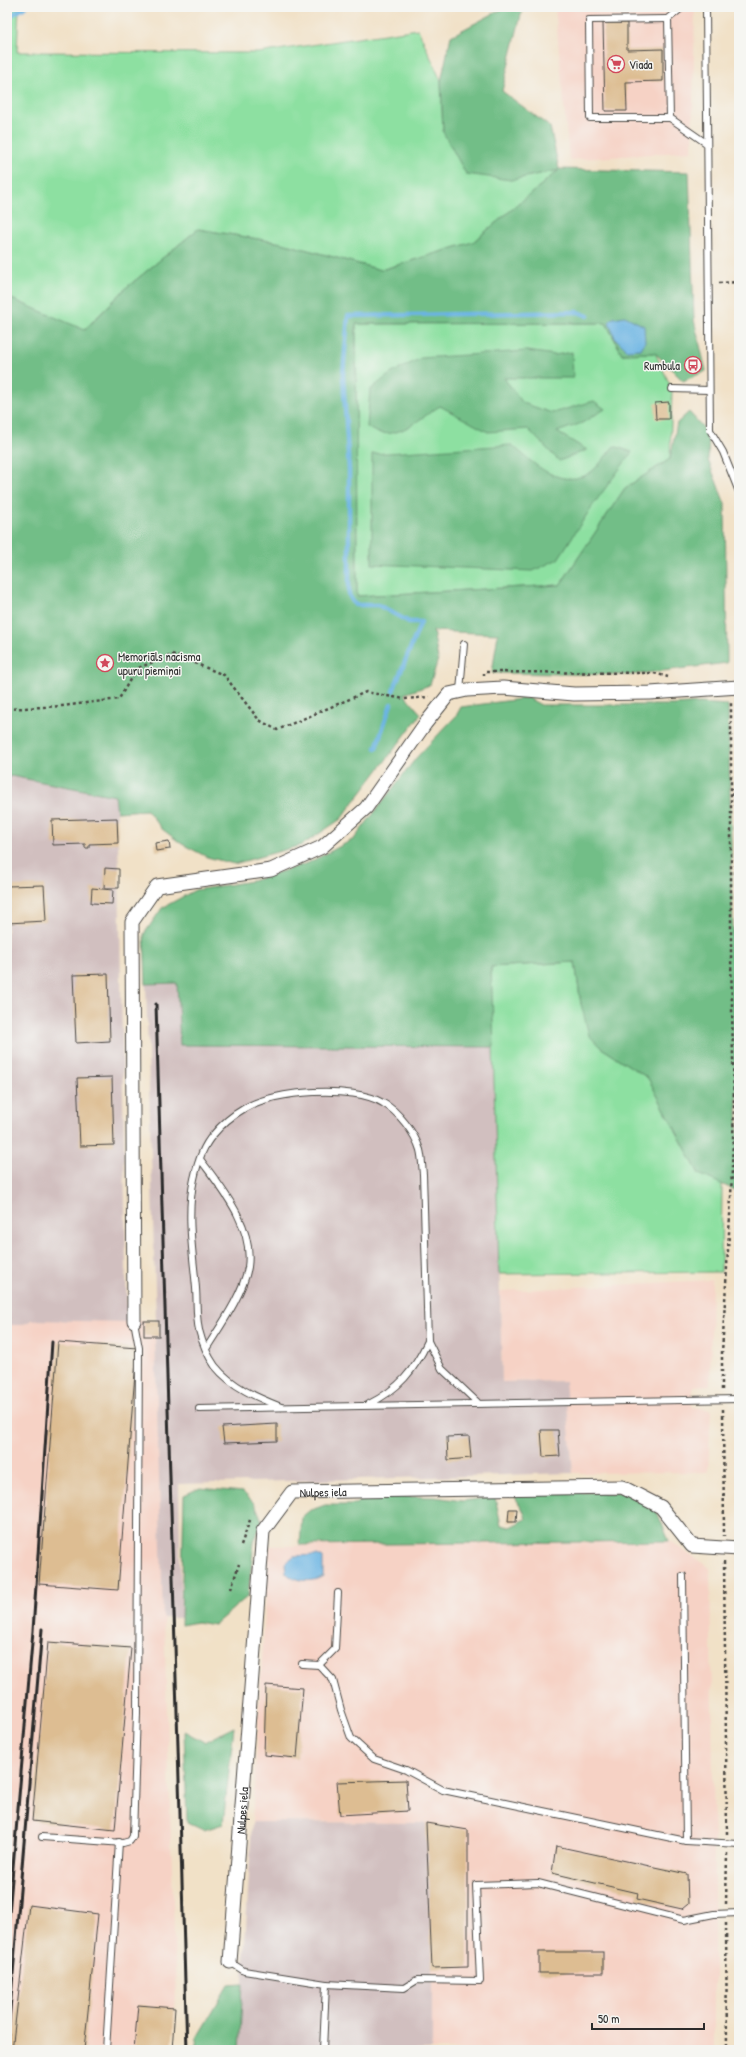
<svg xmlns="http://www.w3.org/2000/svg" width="746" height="2057" font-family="'Patrick Hand',sans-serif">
<rect width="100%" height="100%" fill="#f6f6f2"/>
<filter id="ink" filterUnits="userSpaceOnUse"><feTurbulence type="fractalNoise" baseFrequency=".025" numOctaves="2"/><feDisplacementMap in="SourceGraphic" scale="8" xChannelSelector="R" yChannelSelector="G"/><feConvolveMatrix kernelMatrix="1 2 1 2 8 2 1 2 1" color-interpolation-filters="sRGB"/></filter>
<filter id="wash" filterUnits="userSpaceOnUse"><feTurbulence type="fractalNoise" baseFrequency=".012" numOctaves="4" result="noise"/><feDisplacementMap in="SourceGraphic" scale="16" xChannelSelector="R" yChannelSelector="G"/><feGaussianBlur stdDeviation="0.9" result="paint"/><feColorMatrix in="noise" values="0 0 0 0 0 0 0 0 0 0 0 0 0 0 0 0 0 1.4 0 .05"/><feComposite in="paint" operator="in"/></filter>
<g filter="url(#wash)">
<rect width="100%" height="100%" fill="#f1e1c7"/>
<g fill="#f6d2c5">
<polygon points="555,7 695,7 692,151 569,160"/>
<polygon points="712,1280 710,1385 693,1386 692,1407 711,1410 708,1472 573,1473 564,1381 502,1382 500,1291"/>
<polygon points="32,1320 159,1321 159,1336 155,1336 176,1996 172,2050 7,2050 7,1325 22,1325"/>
<polygon points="669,1541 710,1568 714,1843 714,2050 432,2050 432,1968 426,1823 252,1822 269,1546"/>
</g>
<g fill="#d1bfbf">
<polygon points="11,776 116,796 119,869 127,1322 32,1320 22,1325 7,1325 7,778"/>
<polygon points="177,983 180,1045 494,1047 502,1382 565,1381 573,1473 179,1484 181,1618 163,1618 155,1336 159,1336 159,1321 156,1321 146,984"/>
<polygon points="252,1822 426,1823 432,1968 432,2050 239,2050"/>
</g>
<g fill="#8de0a1" stroke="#5c8666">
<polygon points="7,7 19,7 17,52 258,53 418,29 441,81 443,132 511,180 559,170 473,242 381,270 282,243 198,229 126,288 84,330 7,297"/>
<polygon points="606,323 622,354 655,353 672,389 670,459 625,488 560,585 357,596 356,324"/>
<polygon points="575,962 581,1004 600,1047 648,1078 699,1174 722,1184 721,1272 499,1274 491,967"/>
</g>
<g fill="#72be87" stroke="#4e7459">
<polygon points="506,7 523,7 502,91 550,127 559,169 689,172 694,320 706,371 683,381 655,353 622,354 606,323 356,324 357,596 560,585 625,488 670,459 677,423 689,412 709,434 708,460 725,504 727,663 630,675 492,673 498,634 433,631 438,659 430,685 404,694 421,714 341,819 302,845 234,864 207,857 182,844 162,829 147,810 117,812 115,796 11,776 7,778 7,297 85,330 126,288 198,229 282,243 381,270 473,242 559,170 511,180 466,174 443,132 441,81 451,36"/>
<path d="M527 351 555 355 572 352 573 378H504L523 403 552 413 594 401 605 409 582 423 557 432 587 450 559 461 528 429 488 432 440 406C418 419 393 446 367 427L370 390 390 374 421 358Z"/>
<path d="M512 445C532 462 557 488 586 475 597 470 606 455 614 446L632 452 593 505 558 559 533 571 372 564V454Z"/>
<polygon points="528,698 541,705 674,705 700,703 728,705 739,1192 699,1174 648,1078 600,1047 589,1035 581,1004 575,962 491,967 494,1047 180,1045 177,983 146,984 144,934 162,908 195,890 252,881 308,863 354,839 416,758 456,716 461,707"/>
<polygon points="200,1488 243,1492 255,1504 262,1521 254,1542 248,1596 214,1625 197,1622 181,1625 184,1495"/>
<polygon points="524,1492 625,1493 657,1512 669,1541 300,1545 302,1517 309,1511 325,1505 353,1505 370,1496 435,1497 463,1501 495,1497 501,1525 510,1527 526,1519 523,1510 515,1497"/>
<polygon points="234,1727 223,1824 204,1830 187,1822 184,1731 204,1742"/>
<polygon points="243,1984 239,2050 196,2050 198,2036 228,1985"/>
</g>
<g fill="#6ab4e3" stroke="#4a7087">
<polygon points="625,316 644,326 645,342 641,349 627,350 615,338 609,322 613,318"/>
<path d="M317 1555 323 1558V1576C313 1583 295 1582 286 1573L285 1563 294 1556Z"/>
</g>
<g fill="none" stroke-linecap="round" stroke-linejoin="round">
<g stroke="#6ab4e3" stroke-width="4.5">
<polyline points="7,18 25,7"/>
<polyline points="393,691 421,622 409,622 378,605 355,605 349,595 349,471 343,375 348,316 578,312 588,316"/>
<polyline points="376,748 391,704"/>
</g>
</g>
<g id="blocks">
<g fill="#ddbd92">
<polygon points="603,23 627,23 627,50 663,49 663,81 626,82 627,111 605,111"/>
<polygon points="669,402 669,419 656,419 655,403"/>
<polygon points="117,818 118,843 89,844 89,848 85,848 85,844 53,845 52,820"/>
<polygon points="169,841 170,849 156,851 155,843"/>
<polygon points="105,868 119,869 119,888 104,888"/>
<polygon points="44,885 46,921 7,923 7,886"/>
<polygon points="92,888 113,890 112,904 91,903"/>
<polygon points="108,974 110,1041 76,1043 73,975"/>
<polygon points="112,1077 114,1145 80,1146 77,1078"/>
<rect x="144" y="1321" width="15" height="15"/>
<polygon points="58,1342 137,1348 118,1590 39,1584"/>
<polygon points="277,1424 277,1441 224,1443 222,1427"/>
<polygon points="541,1430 558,1430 560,1456 543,1457"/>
<polygon points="469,1436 471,1458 448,1460 447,1437"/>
<polygon points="509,1509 517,1509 516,1522 508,1522"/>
<polygon points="48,1642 131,1648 115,1830 32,1821"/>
<polygon points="266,1685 303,1688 297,1758 264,1755"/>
<polygon points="406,1780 408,1811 340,1815 337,1782"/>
<polygon points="426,1823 468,1830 468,1967 432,1968"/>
<polygon points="556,1846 687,1874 688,1904 682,1909 637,1899 638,1893 552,1873"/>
<polygon points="29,1905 98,1914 84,2050 12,2050"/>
<rect x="539" y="1952" width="64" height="21"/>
<polygon points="138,2005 175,2008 172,2050 134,2050"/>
</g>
</g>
</g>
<g filter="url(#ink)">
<use href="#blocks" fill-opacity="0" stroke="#494642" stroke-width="1"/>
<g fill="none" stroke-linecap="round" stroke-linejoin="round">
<g stroke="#494642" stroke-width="8">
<g id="service">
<polyline points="683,7 668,19 670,118 706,143"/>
<polyline points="706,7 710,430 723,452 739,492"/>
<polyline points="668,19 589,20 590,118 670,118"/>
<polyline points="672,389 709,390"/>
<polyline points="460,691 464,644"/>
<path d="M200 1159C222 1189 254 1226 248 1267 243 1294 221 1325 206 1349"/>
<path d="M369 1404C399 1389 414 1371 428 1341"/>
<path d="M281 1407C256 1397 232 1387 215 1366 208 1356 202 1342 199 1330 196 1317 197 1301 196 1288 193 1253 186 1214 194 1179 197 1165 203 1146 213 1135 221 1125 233 1115 245 1108 275 1090 353 1085 383 1103 398 1111 415 1133 420 1150 422 1158 422 1166 423 1174L428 1341 442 1369 477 1402"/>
<polyline points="199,1409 739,1399"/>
<polyline points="683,1576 686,1841"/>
<polyline points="302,1664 319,1665 333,1680 341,1710 351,1738 374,1759 406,1770 443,1790 686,1841 739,1844"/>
<polyline points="319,1665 335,1649 338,1593"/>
<polyline points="42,1837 123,1843 130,1841 133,1836 137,1713 139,1348 134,1321"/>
<polyline points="230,1962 244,1971 326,1984 323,2050"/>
<polyline points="326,1984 404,1988 417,1980 480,1981 476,1885 538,1883 684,1920 714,1914 739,1913"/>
<polyline points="106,2050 119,1842"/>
</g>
</g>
<g stroke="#494642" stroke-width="15">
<g id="minor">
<polyline points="134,1321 132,922 157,886 271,870 322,847 366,808 425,724 449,694 467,690 503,688 574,694 650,693 739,687"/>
<path id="s1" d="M230 1962 263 1531 292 1492 622 1487 661 1507 692 1546 739 1549"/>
</g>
</g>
<g stroke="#494642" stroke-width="2.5" stroke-dasharray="3 3" stroke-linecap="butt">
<polyline points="719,283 739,282"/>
<polyline points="484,676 484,672 654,673 668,677"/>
<polyline points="7,709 62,706 119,699 136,669 172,654 224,675 259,720 277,730 366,692 404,699 429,697"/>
<polyline points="722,1390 722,1353 731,1198 734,1109 731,955 731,701"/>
<polyline points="723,1409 724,1536"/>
<polyline points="241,1545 250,1520"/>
<polyline points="724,1561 727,1834"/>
<polyline points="231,1589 239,1564"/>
<polyline points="726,1904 727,1853"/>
<polyline points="726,1923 727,2050"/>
</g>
<use href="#service" stroke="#fff" stroke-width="6"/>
<use href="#minor" stroke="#fff" stroke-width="13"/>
<g stroke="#2b2b2b" stroke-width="3">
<polyline points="156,1004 187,2050"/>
<polyline points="7,1938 33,1631 52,1342"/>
<polyline points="7,2045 42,1629"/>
</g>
</g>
</g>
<defs>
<g id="supermarket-ring" transform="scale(0.9)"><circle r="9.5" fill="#f6f6f2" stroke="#d1495b" stroke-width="1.5"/><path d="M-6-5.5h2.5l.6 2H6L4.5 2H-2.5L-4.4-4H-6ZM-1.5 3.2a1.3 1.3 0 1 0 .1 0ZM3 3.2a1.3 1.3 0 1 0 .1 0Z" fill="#d1495b"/></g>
<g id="bus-ring" transform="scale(0.9)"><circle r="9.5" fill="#f6f6f2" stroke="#d1495b" stroke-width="1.5"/><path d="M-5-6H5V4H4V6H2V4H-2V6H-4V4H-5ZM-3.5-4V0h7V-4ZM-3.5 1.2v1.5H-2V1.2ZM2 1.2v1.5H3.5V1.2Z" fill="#d1495b"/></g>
<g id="sight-ring" transform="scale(0.9)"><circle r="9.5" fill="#f6f6f2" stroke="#d1495b" stroke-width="1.5"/><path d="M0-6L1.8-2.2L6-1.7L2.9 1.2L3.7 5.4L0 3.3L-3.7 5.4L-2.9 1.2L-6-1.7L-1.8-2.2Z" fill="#d1495b"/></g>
</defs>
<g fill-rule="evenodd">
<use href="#supermarket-ring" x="616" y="64"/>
<use href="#bus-ring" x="693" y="365"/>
<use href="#sight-ring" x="105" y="663"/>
</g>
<g text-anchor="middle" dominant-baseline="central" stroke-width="3" stroke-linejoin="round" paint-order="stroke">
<g font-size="12" fill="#2b2b2b" stroke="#f6f6f2" text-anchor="start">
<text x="629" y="64">Viada</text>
<text x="680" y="365" text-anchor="end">Rumbula</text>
<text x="118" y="656">Memoriāls nacisma<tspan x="118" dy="14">upuru piemiņai</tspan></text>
</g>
<g font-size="12" fill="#2b2b2b" stroke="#f6f6f2">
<text stroke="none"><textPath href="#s1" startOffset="512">Nulpes iela</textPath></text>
<text stroke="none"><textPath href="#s1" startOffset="152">Nulpes iela</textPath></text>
</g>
</g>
<rect width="746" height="2057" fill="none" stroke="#f6f6f2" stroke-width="24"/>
<path d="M592 2023v6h112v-6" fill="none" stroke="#2b2b2b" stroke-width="2"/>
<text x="598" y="2023" font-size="12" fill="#2b2b2b" stroke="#f6f6f2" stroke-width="3" paint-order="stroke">50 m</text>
</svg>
